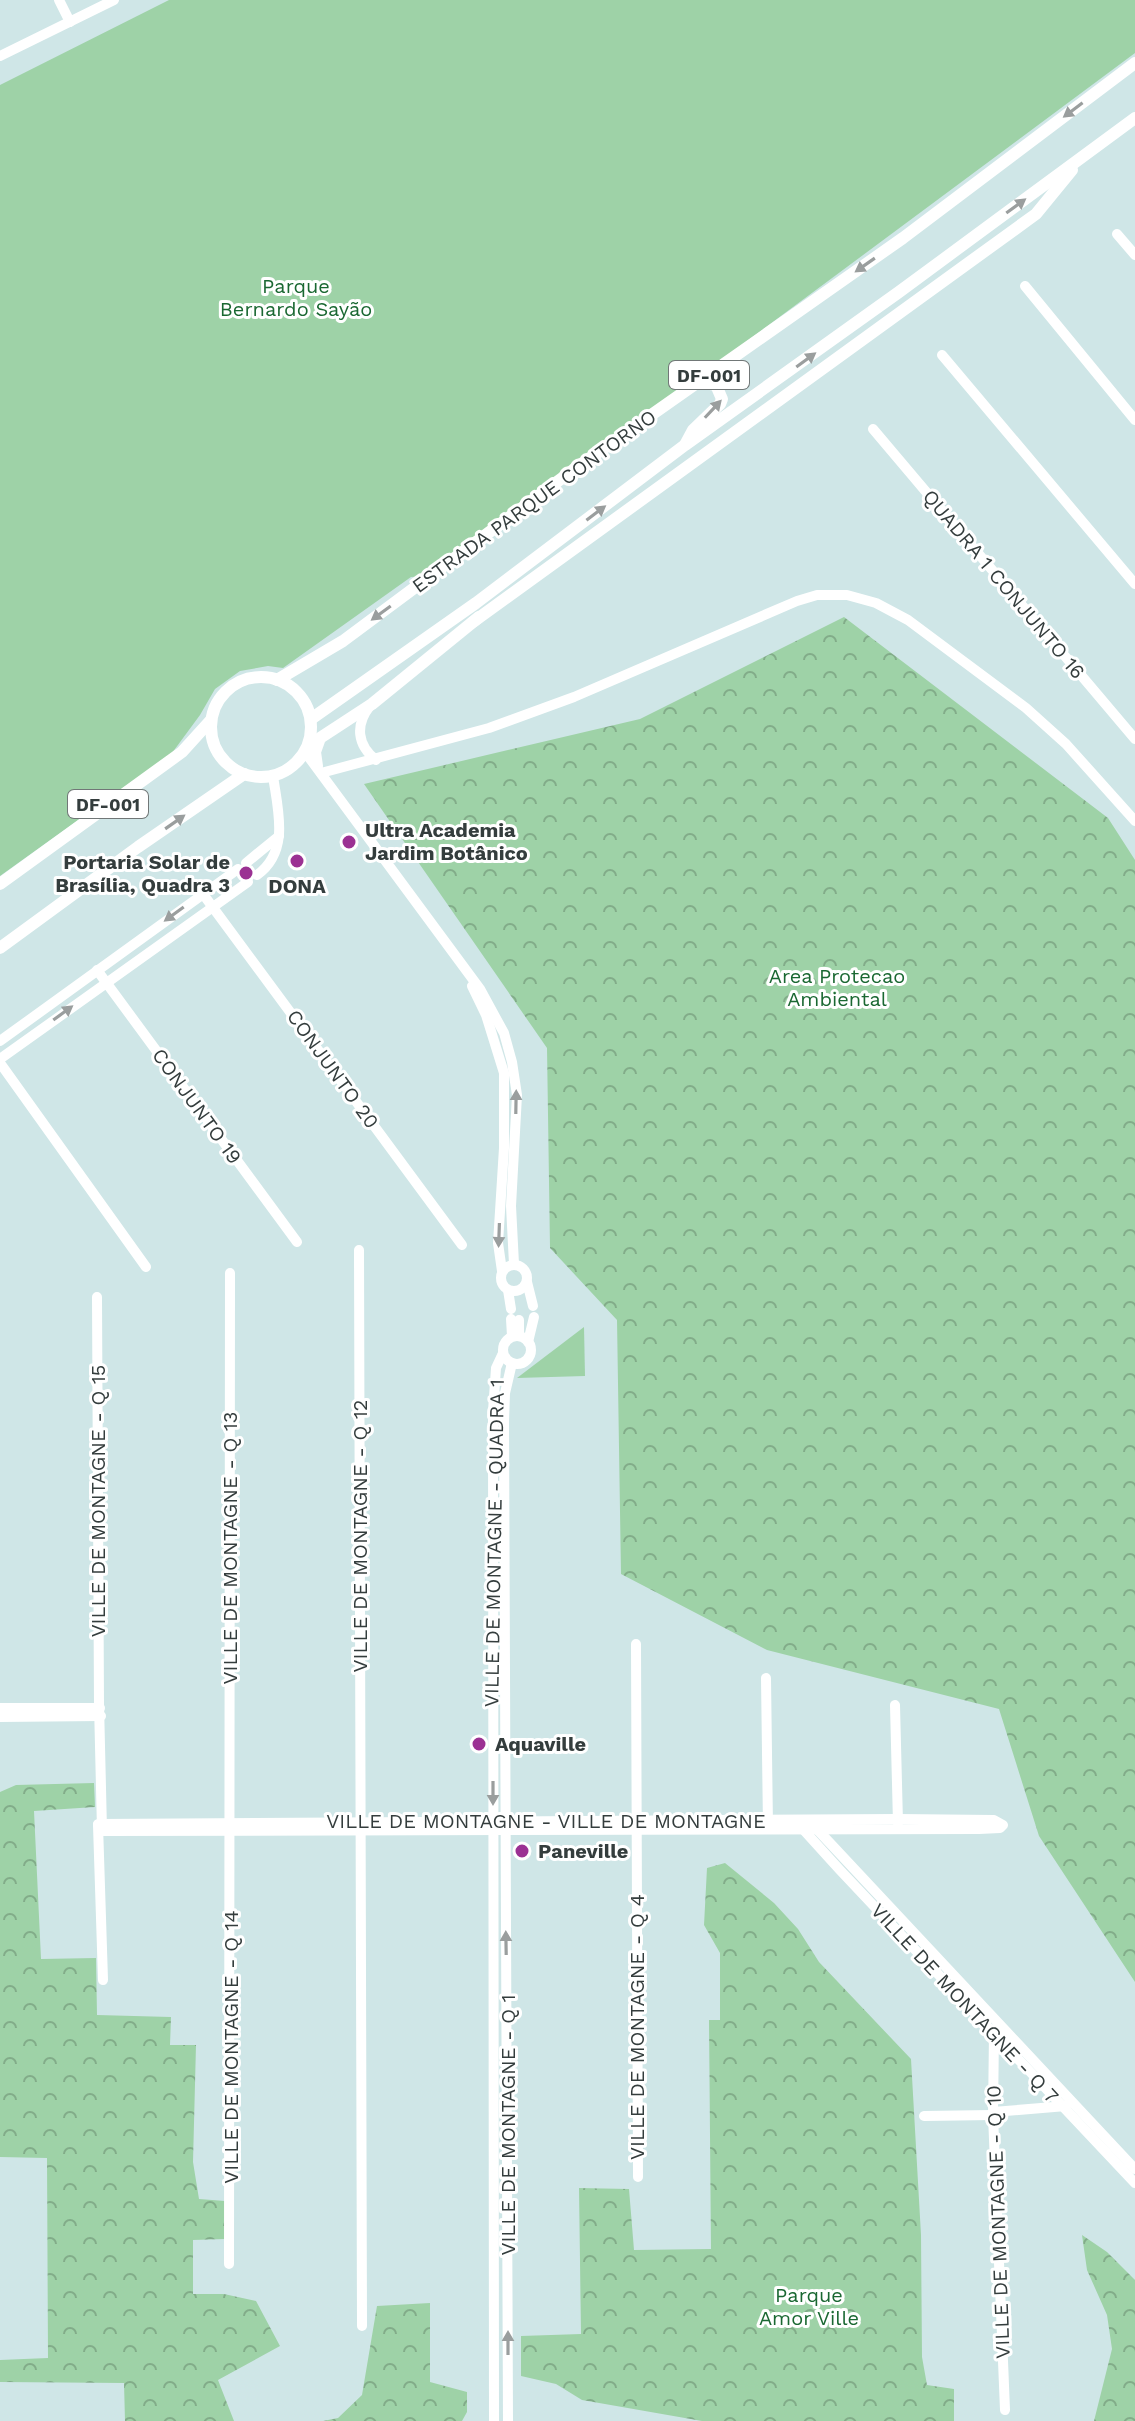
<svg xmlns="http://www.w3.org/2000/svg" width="1135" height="2421" font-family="'Work Sans',sans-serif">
<defs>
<pattern id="forest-crowns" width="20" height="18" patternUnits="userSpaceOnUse" patternTransform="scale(2)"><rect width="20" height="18" fill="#9ed2a7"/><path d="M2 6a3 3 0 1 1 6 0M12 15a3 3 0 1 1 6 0" fill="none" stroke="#82ac89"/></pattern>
</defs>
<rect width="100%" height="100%" fill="#cfe6e7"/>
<g fill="url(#forest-crowns)">
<polygon points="844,617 1108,818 1135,860 1135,1982 1039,1836 999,1709 767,1650 621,1574 617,1320 550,1248 547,1048 364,784 640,719"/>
<polygon points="94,1783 95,1807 34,1811 41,1959 96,1958 97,2015 171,2017 170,2045 196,2045 193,2162 199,2199 225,2201 225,2239 193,2240 193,2294 224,2294 256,2301 280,2346 218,2380 234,2421 125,2421 124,2383 0,2382 0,2360 48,2358 47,2158 0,2157 0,1792 16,1785"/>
<polygon points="725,1863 774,1903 798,1929 819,1962 911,2059 921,2235 922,2357 927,2385 954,2389 954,2421 702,2421 582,2400 556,2384 521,2376 521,2336 581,2334 579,2188 629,2189 634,2250 711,2249 709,2020 720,2020 720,1953 704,1925 707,1868"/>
<polygon points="1082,2235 1107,2252 1135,2280 1135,2421 1094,2421 1112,2349 1107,2315 1087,2270"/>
<polygon points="430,2303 430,2382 467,2392 467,2412 462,2421 323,2421 338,2418 362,2395 377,2306"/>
</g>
<g fill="#9ed2a7">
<polygon points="169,0 1135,0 1135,53 431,576 411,577 283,668 268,666 240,671 215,689 200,715 172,753 0,876 0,85"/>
<polygon points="584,1327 585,1376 517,1378"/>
</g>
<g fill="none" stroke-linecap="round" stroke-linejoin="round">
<g stroke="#fff" stroke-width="10">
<polyline points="59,0 70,22"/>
<polyline points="0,56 114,0"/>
<polyline points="1117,234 1135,255"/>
<polyline points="1025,286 1135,420"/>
<polyline points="942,355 1135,584"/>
<polyline points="873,429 1135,739"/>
<path d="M370 706C355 725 357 745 376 760"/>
<polyline points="305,752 480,989 504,1033 512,1062 517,1095 511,1206 514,1264"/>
<polyline points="321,773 489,728 574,697 797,601 817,595 847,595 876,603 908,620 1026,708 1066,744 1135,821"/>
<polyline points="246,863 279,836"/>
<path d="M257 875C290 851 278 811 273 776"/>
<polyline points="203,894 462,1245"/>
<polyline points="97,970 297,1242"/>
<polyline points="472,986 486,1015 504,1073 504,1148 498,1243 502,1271"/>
<polyline points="0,1041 238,869"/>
<polyline points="0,1059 248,882"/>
<polyline points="0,1063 146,1267"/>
<polyline points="359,1250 362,2326"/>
<circle cx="514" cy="1278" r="13"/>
<polyline points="527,1282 533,1306"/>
<polyline points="508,1290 511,1309"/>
<polyline points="97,1297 99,1704 102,1830"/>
<polyline points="511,1319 512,1336"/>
<polyline points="519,1336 519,1320"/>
<circle cx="517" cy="1350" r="14"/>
<polyline points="528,1342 534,1317"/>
<polyline points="636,1644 638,2177"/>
<polyline points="766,1678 768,1827"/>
<polyline points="895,1705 898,1823"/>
<polyline points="0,1708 100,1708"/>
<polyline points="0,1717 101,1716"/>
<polyline points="98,1824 898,1819 994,1820 1003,1825 1000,1828 979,1829 99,1831"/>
<polyline points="98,1825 103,1980"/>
<polyline points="800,1826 839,1869 1135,2183"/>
<polyline points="814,1826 1135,2169"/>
<polyline points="994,2032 993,2115 1005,2410"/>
<polyline points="993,2112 1066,2106"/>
<polyline points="924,2116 993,2115"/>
<polyline points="229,2264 230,1273"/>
<polyline points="494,2421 493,1411 496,1368 503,1353"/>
<polyline points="508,2421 504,1421 505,1393 512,1363"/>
</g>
<g stroke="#fff" stroke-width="12">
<polyline points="686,443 693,430 720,404 722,399 716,385 699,382"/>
<polyline points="473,622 1036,214 1072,170"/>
<circle cx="261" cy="727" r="50"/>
<polyline points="277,680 343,641 573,470 903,238 1135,63"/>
<polyline points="311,719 476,603 685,445 899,292 1135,118"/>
<polyline points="317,766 315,752 320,738 372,704 479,617"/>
<polyline points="0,884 182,752 211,720"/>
<polyline points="0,948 138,847 244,774"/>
</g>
</g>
<defs><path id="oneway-solid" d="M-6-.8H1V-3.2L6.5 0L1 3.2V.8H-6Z" transform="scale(2)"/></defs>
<g fill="#9a9e9e">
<use href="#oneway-solid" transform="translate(1073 110) rotate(143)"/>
<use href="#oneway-solid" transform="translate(1016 206) rotate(-36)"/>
<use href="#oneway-solid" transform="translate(865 265) rotate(145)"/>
<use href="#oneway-solid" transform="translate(806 360) rotate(-36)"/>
<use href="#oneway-solid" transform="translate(713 409) rotate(-47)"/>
<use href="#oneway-solid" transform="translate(596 513) rotate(-37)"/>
<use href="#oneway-solid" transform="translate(381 613) rotate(144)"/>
<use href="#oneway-solid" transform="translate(175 822) rotate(-35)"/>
<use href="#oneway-solid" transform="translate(174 914) rotate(144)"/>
<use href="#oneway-solid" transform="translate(63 1013) rotate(-36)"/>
<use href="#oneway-solid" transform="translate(516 1102) rotate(-89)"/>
<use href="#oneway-solid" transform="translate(499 1235) rotate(92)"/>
<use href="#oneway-solid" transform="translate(493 1793) rotate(90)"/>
<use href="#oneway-solid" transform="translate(506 1943) rotate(-91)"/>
<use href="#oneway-solid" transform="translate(508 2343) rotate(-90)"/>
</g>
<g fill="#9b3193" stroke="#fff" stroke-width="3">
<circle cx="349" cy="842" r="8"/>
<circle cx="297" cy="861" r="8"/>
<circle cx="246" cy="873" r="8"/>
<circle cx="479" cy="1744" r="8"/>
<circle cx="522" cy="1851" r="8"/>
</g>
<g text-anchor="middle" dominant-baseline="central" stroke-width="6" stroke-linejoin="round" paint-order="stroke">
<g fill="#fff" stroke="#717777" stroke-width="2">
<rect x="669" y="361" width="80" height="28" rx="6"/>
<rect x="68" y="790" width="80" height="28" rx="6"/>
</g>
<g font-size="18" font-weight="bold" fill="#343d3d">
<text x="709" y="375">DF-001</text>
<text x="108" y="804">DF-001</text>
</g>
<g font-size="20" fill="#1a6832" stroke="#fff">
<text x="296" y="286">Parque<tspan x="296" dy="23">Bernardo Sayão</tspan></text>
<text x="837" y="976">Area Protecao<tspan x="837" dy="23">Ambiental</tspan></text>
<text x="809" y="2295">Parque<tspan x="809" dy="23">Amor Ville</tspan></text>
</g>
<g font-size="20" fill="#343d3d" stroke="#fff">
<text transform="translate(534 501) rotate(-36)">ESTRADA PARQUE CONTORNO</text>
<text transform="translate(1004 584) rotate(50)">QUADRA 1 CONJUNTO 16</text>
<text transform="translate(333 1069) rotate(54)">CONJUNTO 20</text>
<text transform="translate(197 1106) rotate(54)">CONJUNTO 19</text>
<text transform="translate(98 1501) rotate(-90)">VILLE DE MONTAGNE - Q 15</text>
<text transform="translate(360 1536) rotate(-90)">VILLE DE MONTAGNE - Q 12</text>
<text transform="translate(494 1543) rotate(-89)">VILLE DE MONTAGNE - QUADRA 1</text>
<text transform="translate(230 1548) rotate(-90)">VILLE DE MONTAGNE - Q 13</text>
<text x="546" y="1821">VILLE DE MONTAGNE - VILLE DE MONTAGNE</text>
<text transform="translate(965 2003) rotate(47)">VILLE DE MONTAGNE - Q 7</text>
<text transform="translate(637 2027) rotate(-90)">VILLE DE MONTAGNE - Q 4</text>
<text transform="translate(231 2047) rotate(-90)">VILLE DE MONTAGNE - Q 14</text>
<text transform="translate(508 2125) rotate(-90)">VILLE DE MONTAGNE - Q 1</text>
<text transform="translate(998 2222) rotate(-92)">VILLE DE MONTAGNE - Q 10</text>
</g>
<g font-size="20" font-weight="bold" fill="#343d3d" stroke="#fff" text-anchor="start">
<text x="365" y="830">Ultra Academia<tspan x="365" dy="23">Jardim Botânico</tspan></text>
<text x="230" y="862" text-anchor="end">Portaria Solar de<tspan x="230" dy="23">Brasília, Quadra 3</tspan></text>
<text x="297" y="886" text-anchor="middle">DONA</text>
<text x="495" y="1744">Aquaville</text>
<text x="538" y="1851">Paneville</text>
</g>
</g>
</svg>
